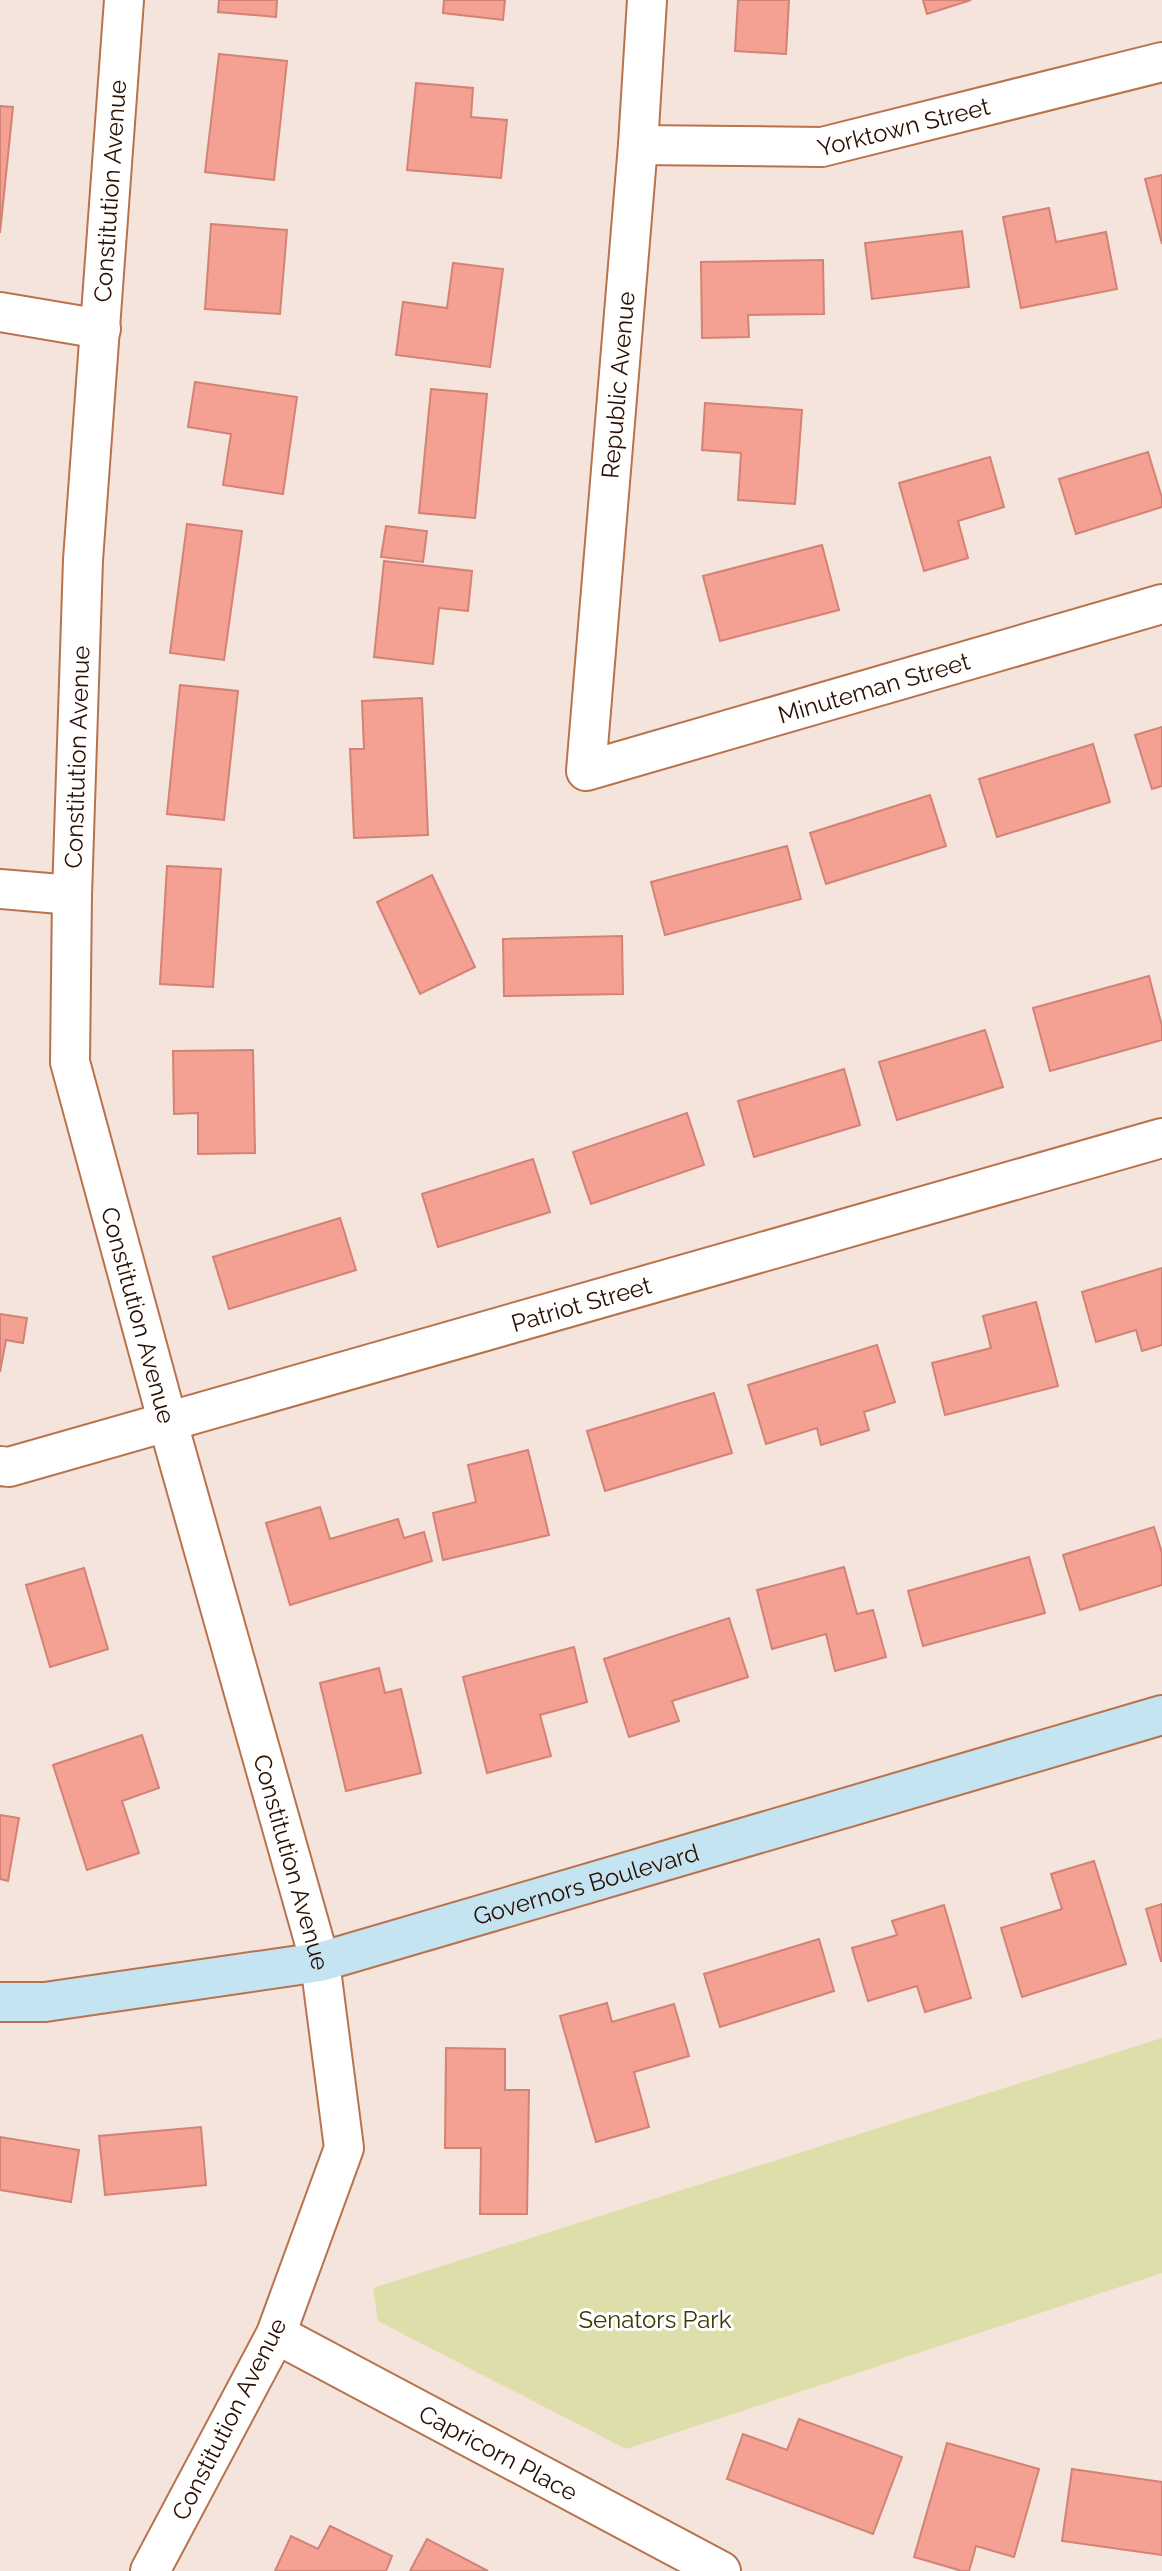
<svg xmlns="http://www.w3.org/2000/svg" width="1162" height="2571" font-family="Raleway,sans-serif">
<rect width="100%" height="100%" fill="#f4e4dc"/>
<polygon fill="#dddea9" points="1162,2038 1162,2273 626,2449 378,2321 373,2288"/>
<g fill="#f4a093" stroke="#d38276" stroke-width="2">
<polygon points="219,0 277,0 276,17 218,12"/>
<polygon points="444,0 505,0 503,20 443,13"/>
<polygon points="738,0 789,0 786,54 735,51"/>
<polygon points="923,0 971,0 927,14"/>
<polygon points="219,54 287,61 274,180 205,172"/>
<polygon points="416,83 473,88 471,117 507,120 501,178 407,170"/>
<polygon points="0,106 13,107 0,233"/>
<polygon points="1162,175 1162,244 1145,179"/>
<polygon points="1049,208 1056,242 1106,232 1117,289 1021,308 1003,217"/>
<polygon points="211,224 287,230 280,314 205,309"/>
<polygon points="962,231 969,287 872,299 865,243"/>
<polygon points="823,260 824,314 748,315 749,337 702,338 701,262"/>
<polygon points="453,263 503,269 490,367 396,355 403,302 447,308"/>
<polygon points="195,382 297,397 283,494 223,485 231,434 188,427"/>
<polygon points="431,389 487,394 475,518 419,513"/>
<polygon points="705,403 802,410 795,504 738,500 741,453 702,450"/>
<polygon points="1148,452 1162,498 1162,507 1076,534 1059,479"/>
<polygon points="990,457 1004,507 958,521 968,558 924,571 899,483"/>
<polygon points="187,524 242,531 224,660 170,653"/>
<polygon points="386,526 427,531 423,562 381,557"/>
<polygon points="822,545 839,610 720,641 703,576"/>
<polygon points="384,561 472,571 468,611 439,608 433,664 374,657"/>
<polygon points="180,685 238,691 224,820 167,814"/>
<polygon points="422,698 428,835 354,838 350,749 364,749 362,701"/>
<polygon points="1162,727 1162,786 1152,789 1135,735"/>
<polygon points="1093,744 1110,802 997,837 979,779"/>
<polygon points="930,795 946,846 826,884 810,833"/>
<polygon points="787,846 801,899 665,935 651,882"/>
<polygon points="167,866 221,869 213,987 160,984"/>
<polygon points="432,875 475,967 420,994 377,902"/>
<polygon points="622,936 623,994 504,996 503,939"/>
<polygon points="1149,976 1162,1026 1162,1040 1050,1071 1033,1008"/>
<polygon points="985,1030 1003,1087 897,1120 879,1062"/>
<polygon points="253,1050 255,1153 198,1154 198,1113 174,1114 173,1051"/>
<polygon points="844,1069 860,1125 754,1157 738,1101"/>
<polygon points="687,1113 704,1165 591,1204 573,1152"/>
<polygon points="533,1159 550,1212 438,1247 422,1194"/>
<polygon points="340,1218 356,1270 229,1309 213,1257"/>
<polygon points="1162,1268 1162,1345 1142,1351 1136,1330 1096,1342 1082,1292"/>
<polygon points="1036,1302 1058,1386 945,1415 932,1363 991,1348 983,1316"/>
<polygon points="0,1314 27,1318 23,1343 6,1340 0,1372"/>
<polygon points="877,1345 895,1402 864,1412 869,1430 821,1445 817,1428 766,1444 748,1385"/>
<polygon points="714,1393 732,1453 605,1491 587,1431"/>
<polygon points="528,1450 549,1535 443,1560 433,1513 476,1502 468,1465"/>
<polygon points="320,1507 330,1539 398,1519 404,1538 424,1532 432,1561 290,1605 266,1523"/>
<polygon points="1154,1527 1162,1553 1162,1585 1080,1610 1063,1555"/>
<polygon points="1029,1557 1045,1613 923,1646 908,1591"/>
<polygon points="844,1567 857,1614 873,1610 886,1657 835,1671 826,1634 772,1649 757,1590"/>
<polygon points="84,1568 108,1649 50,1667 26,1585"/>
<polygon points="729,1618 748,1677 672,1701 679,1721 629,1737 604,1659"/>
<polygon points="574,1647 587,1702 540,1715 551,1756 487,1773 463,1677"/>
<polygon points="379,1668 385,1693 401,1689 421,1773 346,1791 320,1683"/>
<polygon points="142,1735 159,1788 122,1801 139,1853 87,1870 53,1765"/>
<polygon points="0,1815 19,1818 8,1881 0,1879"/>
<polygon points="1094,1861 1126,1964 1022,1997 1001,1928 1062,1909 1051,1874"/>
<polygon points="1162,1904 1162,1961 1161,1961 1146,1909"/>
<polygon points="944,1905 971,1998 925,2012 917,1986 868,2001 852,1948 897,1935 892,1921"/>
<polygon points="819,1939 834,1991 720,2027 704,1974"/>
<polygon points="607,2003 612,2022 674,2004 689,2056 634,2072 649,2127 596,2142 560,2016"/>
<polygon points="446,2048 505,2049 505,2090 529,2090 527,2214 480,2214 481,2148 445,2148"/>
<polygon points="201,2127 206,2185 105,2195 99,2136"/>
<polygon points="0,2137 79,2150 71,2202 0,2190"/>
<polygon points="799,2419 902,2457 873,2534 727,2479 743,2434 787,2450"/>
<polygon points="947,2443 1039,2469 1014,2557 976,2546 969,2571 962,2571 914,2557"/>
<polygon points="1072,2469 1162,2482 1162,2555 1062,2541"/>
<polygon points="330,2526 392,2556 386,2571 275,2571 291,2536 318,2549"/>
<polygon points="427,2539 488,2571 410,2571"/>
</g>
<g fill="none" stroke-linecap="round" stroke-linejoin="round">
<g stroke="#b8734d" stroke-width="42">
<g id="minor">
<path id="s1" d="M124 0 83 560 72 895 70 1062 168 1423 320 1962 344 2148 276 2334 150 2571"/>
<path id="s2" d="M647 0 638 145 586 771 1162 604"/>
<path id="s3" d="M638 145 822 147 1162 62"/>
<polyline points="0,312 101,329"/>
<polyline points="0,889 72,895"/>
<path id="s4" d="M0 1466 9 1467 1162 1138"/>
<path id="s5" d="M276 2334 721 2571"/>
</g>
</g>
<g stroke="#b8734d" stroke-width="42">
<g id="secondary">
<path id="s6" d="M0 2002H45L320 1962 1162 1715"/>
</g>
</g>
<use href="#minor" stroke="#fff" stroke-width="38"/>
<use href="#secondary" stroke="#c4e4f1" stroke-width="38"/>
</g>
<g text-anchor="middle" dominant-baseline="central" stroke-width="6" stroke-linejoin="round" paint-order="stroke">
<g font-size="24" fill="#2a0f02" stroke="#fff">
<text stroke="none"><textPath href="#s3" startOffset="268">Yorktown Street</textPath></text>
<text transform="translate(110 191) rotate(-86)">Constitution Avenue</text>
<text transform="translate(618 385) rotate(-85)">Republic Avenue</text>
<text stroke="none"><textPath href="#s2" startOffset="1073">Minuteman Street</textPath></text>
<text transform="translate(77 757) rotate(-88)">Constitution Avenue</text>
<text stroke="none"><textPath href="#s4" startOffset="604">Patriot Street</textPath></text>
<text stroke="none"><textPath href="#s1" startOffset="1326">Constitution Avenue</textPath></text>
<text stroke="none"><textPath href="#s1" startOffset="1894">Constitution Avenue</textPath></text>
<text stroke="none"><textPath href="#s6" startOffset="600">Governors Boulevard</textPath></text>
<text transform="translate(229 2419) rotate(-63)">Constitution Avenue</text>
<text stroke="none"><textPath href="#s5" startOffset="252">Capricorn Place</textPath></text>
</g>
<g font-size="24" fill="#393804" stroke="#fff">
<text x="655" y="2319">Senators Park</text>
</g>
</g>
</svg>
